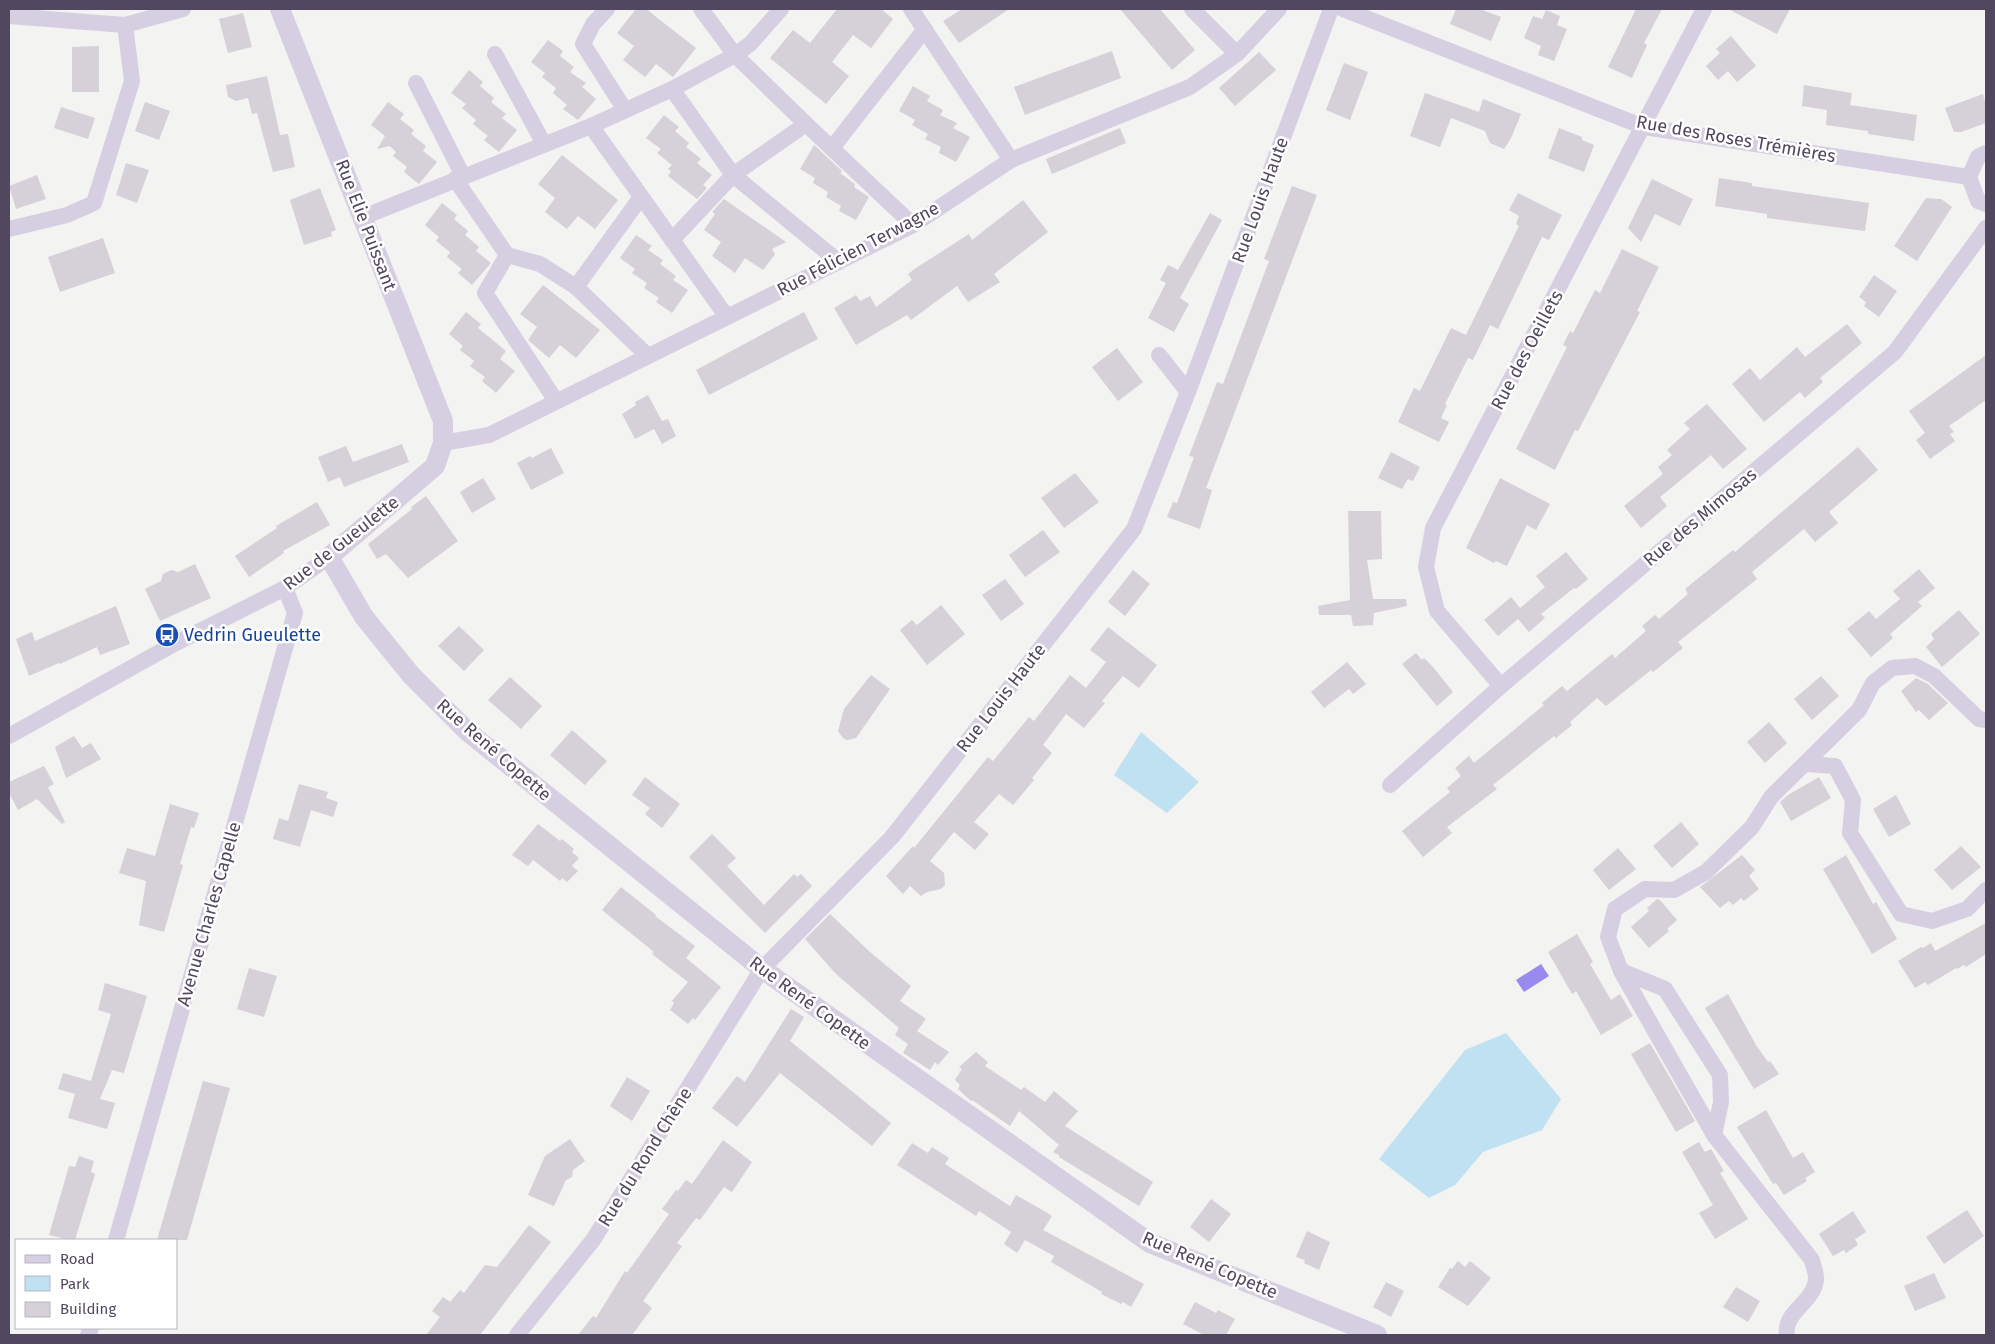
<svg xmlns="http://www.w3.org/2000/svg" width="1995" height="1344" font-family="'Fira Sans',sans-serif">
<rect width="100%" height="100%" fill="#f3f3f1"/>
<g fill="#bfe1f1">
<polygon points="1141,732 1199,782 1167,813 1114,775"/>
<polygon points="1506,1033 1561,1099 1542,1130 1483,1152 1455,1185 1429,1198 1379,1159 1465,1050"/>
</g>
<polygon fill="#988aef" points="1541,964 1549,976 1524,992 1516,980"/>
<g fill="#d6d0d8">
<polygon points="636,9 646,9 696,48 673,77 656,64 645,77 623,60 634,46 617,33"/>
<polygon points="837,9 881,9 893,19 871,48 853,35 832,62 849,76 826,104 770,58 793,30 810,43"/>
<polygon points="962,9 1009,9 959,43 943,21"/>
<polygon points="1120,9 1160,9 1195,50 1172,70"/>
<polygon points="1456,9 1480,9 1501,17 1491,41 1450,24"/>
<polygon points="1636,9 1662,9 1644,43 1647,45 1632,78 1608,67"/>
<polygon points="1728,9 1790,9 1777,34"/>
<polygon points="1546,10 1560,16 1557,25 1567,29 1554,61 1538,55 1541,46 1524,38 1533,16 1542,19"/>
<polygon points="243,13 252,47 228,53 219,19"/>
<polygon points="1731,36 1756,66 1737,82 1728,71 1718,80 1706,66 1720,53 1716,49"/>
<polygon points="548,40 563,51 560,56 574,67 570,72 586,83 582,87 596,99 578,120 563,109 567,105 553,93 556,88 542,77 545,73 531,62"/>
<polygon points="99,46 99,92 72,92 72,47"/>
<polygon points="1112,51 1121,78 1025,115 1014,87"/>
<polygon points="1259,52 1276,70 1235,106 1219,88"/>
<polygon points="1344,63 1368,72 1350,120 1326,110"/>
<polygon points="469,70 483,82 480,86 494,98 491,102 506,114 502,118 517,130 499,152 484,140 488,136 473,124 476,120 462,108 466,104 451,93"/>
<polygon points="267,76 280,135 288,134 295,167 273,172 257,113 252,114 248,98 236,101 228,97 226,85"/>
<polygon points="1804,85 1852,93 1850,105 1917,115 1914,141 1868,134 1868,131 1826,125 1827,110 1802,106"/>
<polygon points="913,86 930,96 927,101 943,110 940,115 957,123 953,128 970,137 956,162 939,153 941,147 925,139 928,134 912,125 915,120 899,111"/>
<polygon points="1425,93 1479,112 1483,99 1521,114 1511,138 1504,149 1490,143 1485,131 1451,118 1440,147 1410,136"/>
<polygon points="1983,94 1986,105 1986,123 1961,132 1954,132 1945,108"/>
<polygon points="145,102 170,111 159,140 135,131"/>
<polygon points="388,102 404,114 400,119 414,130 411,134 426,146 423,151 437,162 419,184 404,172 407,167 393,156 396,152 390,146 377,149 385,136 371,125"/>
<polygon points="61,107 95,118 88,139 54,128"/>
<polygon points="664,115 679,127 675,131 689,143 686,147 701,159 697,163 712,175 703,185 707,188 697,199 668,176 671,171 668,169 672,165 657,153 661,149 646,138"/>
<polygon points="1120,128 1126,143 1052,174 1046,159"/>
<polygon points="1559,128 1582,137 1582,140 1594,145 1584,172 1548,158"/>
<polygon points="814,145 842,171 840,173 855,184 854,187 869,197 856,220 839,211 841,206 826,197 828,192 813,183 815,178 800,169"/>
<polygon points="562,155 618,200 595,229 578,216 567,229 545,212 555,198 538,184"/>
<polygon points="126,163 149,170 137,203 116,195"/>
<polygon points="37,175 46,199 16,209 9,186"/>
<polygon points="1719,178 1752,183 1752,186 1869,203 1865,231 1767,218 1767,214 1715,206"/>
<polygon points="1652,179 1693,199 1680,226 1655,214 1641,242 1628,228"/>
<polygon points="1292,186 1317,195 1206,488 1212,490 1200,529 1167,517 1173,502 1177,503 1194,457 1189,456 1217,382 1223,384 1269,261 1264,259"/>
<polygon points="320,188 336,230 331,232 332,236 304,245 290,200"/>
<polygon points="1518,193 1562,215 1549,240 1542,237 1498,329 1490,325 1473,360 1468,358 1445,404 1447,405 1441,418 1449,422 1439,442 1398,422 1414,388 1420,391 1451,328 1466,335 1519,226 1516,224 1519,216 1509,210"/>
<polygon points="1926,198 1941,199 1952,207 1917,261 1894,246"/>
<polygon points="724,199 786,242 772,249 775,254 763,270 745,258 735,273 712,256 721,242 704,230 715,214 712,212"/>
<polygon points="1023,200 1048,232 994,274 1000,282 968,302 957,286 911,320 907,315 856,345 834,308 856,295 860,301 870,296 876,307 912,280 908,274 916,268 969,234 972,240"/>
<polygon points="442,203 457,215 454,219 468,231 465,235 479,247 476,251 491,263 472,285 458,273 462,269 447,257 450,252 436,241 439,237 425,225"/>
<polygon points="1210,213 1222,220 1180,298 1189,304 1174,332 1148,318 1166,283 1160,280 1168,265 1178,270"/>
<polygon points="636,235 652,246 648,250 663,260 660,264 676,276 673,280 688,290 672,313 656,302 659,298 644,288 647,283 632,273 635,269 620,258"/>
<polygon points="103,238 115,273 60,292 48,257"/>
<polygon points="1622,249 1659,267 1637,311 1640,312 1578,431 1575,430 1555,470 1516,449 1567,347 1563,345 1570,331 1573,333 1595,290 1600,293"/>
<polygon points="1874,275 1897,291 1879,317 1864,306 1866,302 1859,297"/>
<polygon points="543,285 600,330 576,358 560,345 549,358 528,340 537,327 520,314"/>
<polygon points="466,312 481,324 478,328 506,351 500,359 515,371 496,393 482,381 485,377 470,366 474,361 460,350 463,346 449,334"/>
<polygon points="804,312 818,339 709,395 696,370"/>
<polygon points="1847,324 1862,343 1820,378 1823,382 1805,398 1800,392 1764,422 1732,384 1750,368 1760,380 1797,347 1805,357"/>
<polygon points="1117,348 1143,382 1118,401 1092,367"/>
<polygon points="1986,355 1986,400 1949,426 1954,432 1950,434 1955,441 1930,459 1916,440 1925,433 1909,411"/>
<polygon points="648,395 662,421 668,419 676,436 662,444 654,429 635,439 622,414 636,405 635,402"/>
<polygon points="1707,404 1747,449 1723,469 1711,455 1660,497 1667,506 1641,528 1624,506 1663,474 1658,467 1672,455 1667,450 1690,429 1684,423"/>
<polygon points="402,444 409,462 344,487 340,477 328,482 318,457 346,446 353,462"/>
<polygon points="1858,447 1878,470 1829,512 1838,523 1815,542 1804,529 1752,572 1757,579 1678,642 1683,648 1653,672 1651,670 1606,706 1597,698 1570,722 1572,725 1556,738 1554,736 1493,785 1497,789 1447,827 1452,833 1423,857 1402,831 1450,792 1447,788 1461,776 1455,768 1469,756 1474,763 1544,705 1542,703 1562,686 1567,691 1612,654 1615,658 1646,631 1642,626 1655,615 1659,619 1688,594 1685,589 1733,550 1735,552"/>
<polygon points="551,448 564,473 531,490 517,463 530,456 532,458"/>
<polygon points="1391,452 1420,467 1413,481 1408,479 1402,489 1378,478"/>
<polygon points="1075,473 1099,502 1064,528 1041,498"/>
<polygon points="483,478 496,499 472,513 460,492"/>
<polygon points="1500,478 1550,504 1536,530 1527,525 1507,566 1496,561 1494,563 1466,548"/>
<polygon points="426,496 458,541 408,578 386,554 377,559 368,544 412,509 411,507"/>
<polygon points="317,502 330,525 283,551 284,553 249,577 235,556 277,528 276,526"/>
<polygon points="1348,511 1381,511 1382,559 1367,560 1373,599 1406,599 1407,606 1374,613 1373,625 1353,626 1351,615 1319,615 1318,606 1350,600"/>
<polygon points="1043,530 1060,552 1025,577 1009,555"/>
<polygon points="1566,552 1588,579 1576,589 1574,588 1541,614 1545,618 1529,632 1518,619 1498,636 1484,620 1511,597 1520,608 1545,587 1536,576"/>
<polygon points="195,564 211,598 160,621 145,589 161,581 163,574 171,570 178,572"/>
<polygon points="1919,569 1935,588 1918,602 1922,606 1890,634 1893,638 1871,657 1847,629 1869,611 1876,619 1900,599 1893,591"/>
<polygon points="1133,570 1150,584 1125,616 1108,602"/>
<polygon points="1005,579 1024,604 1001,621 982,595"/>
<polygon points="941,605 965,634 927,665 900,630 912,620 917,625"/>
<polygon points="116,606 130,644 100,655 97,647 60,664 59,663 29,676 16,639 32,632 35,641"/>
<polygon points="1959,610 1980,634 1942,667 1926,647 1934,639 1931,634"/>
<polygon points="459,626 484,650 464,671 438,646"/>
<polygon points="1108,627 1157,665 1139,688 1123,676 1102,701 1105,703 1084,728 1066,714 1043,745 1052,753 1032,778 1034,780 1013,805 999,794 974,822 989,834 975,850 954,832 930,861 944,873 945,885 941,889 927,892 921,896 910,886 903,894 886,876 913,846 914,848 988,757 993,761 1029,717 1034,721 1070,675 1086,688 1106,662 1090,650"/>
<polygon points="1416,653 1422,660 1424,658 1433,667 1453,692 1437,706 1402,664"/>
<polygon points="1347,662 1366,684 1353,694 1349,689 1324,708 1311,692"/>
<polygon points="871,675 890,689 856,738 847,740 843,738 838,731 844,709"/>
<polygon points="1821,676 1839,696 1812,720 1794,699"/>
<polygon points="510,677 542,706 521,729 488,700"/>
<polygon points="1916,678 1928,684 1948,703 1929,720 1919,710 1916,712 1901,691"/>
<polygon points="1769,722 1787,743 1765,763 1747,742"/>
<polygon points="572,730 607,761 585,785 550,755"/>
<polygon points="74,736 82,748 91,743 101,759 66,778 55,747"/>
<polygon points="44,766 54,784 48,787 65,822 62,824 37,799 18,810 9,793 9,782"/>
<polygon points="645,777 680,804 662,828 645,814 650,808 632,795"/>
<polygon points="1819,777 1831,798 1791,821 1780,802 1788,795"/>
<polygon points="299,784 328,792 326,798 338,802 333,817 311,810 300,847 273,839 279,818 288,821"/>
<polygon points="1896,795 1911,824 1889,837 1873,809"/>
<polygon points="170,804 199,813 194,828 191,827 180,864 183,865 164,932 139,925 146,881 119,873 127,848 155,856"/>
<polygon points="1681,822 1699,844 1672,868 1653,846"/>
<polygon points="538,824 560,841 562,839 574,849 572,852 579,858 572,866 578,871 567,882 562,878 560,881 533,860 528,866 512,855"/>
<polygon points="712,834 736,858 727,866 764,905 794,874 797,877 801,874 812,886 765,933 689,857"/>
<polygon points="1961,846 1981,867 1952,890 1934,870"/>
<polygon points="1618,848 1636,869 1609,890 1593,870"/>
<polygon points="1742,855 1755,870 1749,876 1759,889 1744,901 1741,898 1733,905 1729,901 1720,908 1700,887"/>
<polygon points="1846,855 1873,904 1876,902 1897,939 1872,954 1823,869"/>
<polygon points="621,887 656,915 655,916 695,946 686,958 721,987 695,1020 693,1018 688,1024 670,1010 674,1003 672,1001 688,982 652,954 654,952 602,910"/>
<polygon points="1657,899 1660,900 1677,920 1667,929 1669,931 1649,948 1631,927 1649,911 1647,908"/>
<polygon points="830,914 870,952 911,986 900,1001 926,1019 917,1031 949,1052 938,1065 935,1062 930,1070 903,1053 908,1044 895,1035 899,1028 836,974 805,939"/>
<polygon points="1986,923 1986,954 1966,967 1964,965 1957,969 1956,968 1928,985 1925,982 1915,988 1898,961 1921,947 1923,948 1931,943 1935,951"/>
<polygon points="1577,934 1593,962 1590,964 1611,1000 1620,994 1633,1016 1601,1035 1576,991 1572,994 1548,952"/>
<polygon points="249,968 277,976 264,1017 237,1009"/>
<polygon points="105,983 147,996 124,1073 112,1070 100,1099 115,1103 107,1129 68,1118 75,1094 58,1089 63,1073 91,1081 111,1014 98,1010"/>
<polygon points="1728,994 1756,1045 1768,1062 1770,1061 1779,1074 1754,1089 1705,1008"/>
<polygon points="791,1009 804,1017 790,1041 891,1123 872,1146 780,1073 737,1127 712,1108 737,1076 745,1082"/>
<polygon points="1650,1043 1695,1121 1676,1132 1631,1054"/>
<polygon points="976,1052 988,1062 985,1066 1021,1090 1024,1087 1045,1102 1054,1091 1078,1111 1065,1126 1153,1182 1139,1206 1059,1157 1059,1155 1053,1152 1059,1145 1019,1111 1010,1126 972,1100 971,1101 958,1089 960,1085 955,1080 962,1069 959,1067"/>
<polygon points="627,1077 650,1091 632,1121 610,1106"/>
<polygon points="203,1081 230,1088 187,1240 157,1240"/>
<polygon points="1766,1110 1793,1158 1803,1152 1815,1172 1805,1178 1807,1181 1784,1195 1776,1183 1773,1184 1737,1127"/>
<polygon points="570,1139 585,1161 573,1170 572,1177 566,1180 554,1206 528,1195 545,1156"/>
<polygon points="723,1140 752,1162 732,1192 724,1187 700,1220 696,1218 677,1243 682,1246 643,1301 652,1308 632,1335 578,1335 593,1316 596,1318 625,1271 627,1273 669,1214 662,1209 676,1190 678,1191 686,1180 692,1184"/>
<polygon points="1699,1142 1705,1152 1711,1149 1724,1171 1720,1173 1748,1219 1715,1239 1699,1213 1713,1205 1682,1152"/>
<polygon points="912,1143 928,1153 932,1147 949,1158 945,1164 1010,1206 1016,1195 1044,1211 1052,1216 1043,1230 1144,1284 1131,1307 1123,1302 1121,1304 1101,1294 1102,1292 1051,1262 1054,1256 1025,1240 1017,1253 1004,1244 1011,1232 979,1211 976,1216 897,1165"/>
<polygon points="79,1156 94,1161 91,1172 95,1174 75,1240 70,1240 49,1235 69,1166 75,1167"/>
<polygon points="1211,1199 1231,1214 1209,1242 1190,1227"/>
<polygon points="1967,1210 1984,1236 1944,1264 1926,1237"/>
<polygon points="1853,1211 1866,1232 1855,1239 1858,1245 1846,1253 1844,1250 1833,1256 1819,1234"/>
<polygon points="529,1225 551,1242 480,1335 426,1335 440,1317 432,1311 443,1297 450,1302 460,1290 464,1293 485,1265 497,1267"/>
<polygon points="1307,1231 1330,1242 1319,1270 1304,1263 1305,1260 1296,1257"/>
<polygon points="1458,1261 1465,1267 1470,1261 1491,1278 1468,1306 1438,1287 1450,1268 1452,1269"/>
<polygon points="1934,1273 1946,1298 1915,1311 1904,1286"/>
<polygon points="1386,1282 1404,1291 1391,1317 1373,1307"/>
<polygon points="1736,1287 1760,1301 1748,1322 1723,1307"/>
<polygon points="1195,1302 1216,1313 1218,1310 1235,1319 1226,1335 1204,1335 1183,1324"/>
</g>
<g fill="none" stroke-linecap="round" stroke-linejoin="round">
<g stroke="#d6cfe1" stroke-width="16">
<polyline points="607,9 593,24 583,44 625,110"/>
<polyline points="701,9 735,55 750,44 781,9"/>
<polyline points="911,9 1011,160"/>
<polyline points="1192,9 1237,54"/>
<polyline points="1343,9 1644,127 1969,177"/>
<polyline points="9,16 125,25 183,9"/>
<polyline points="495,54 544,144"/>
<polyline points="416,83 463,176"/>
<polyline points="806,124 913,225"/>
<polyline points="591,126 727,317"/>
<polyline points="832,148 925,29"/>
<polyline points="1986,153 1978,157 1969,177 1978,201 1986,204"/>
<polyline points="455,179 507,255 540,264 576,287 648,356"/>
<polyline points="363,217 591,126 672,89 735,55 806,124 733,175 672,89"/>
<polyline points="9,229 67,215 94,203 132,81 125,25"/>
<polyline points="672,240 733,175 839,262"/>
<polyline points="507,255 485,293 556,401"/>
<polyline points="576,287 641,197"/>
<polyline points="1159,355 1188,392"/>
<polyline points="443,443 489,435 913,225 1011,160 1190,87 1237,54 1279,9"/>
<polyline points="1501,686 1437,611 1426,567 1433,528 1704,9"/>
<polyline points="9,736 174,644 285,588 329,557"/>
<polyline points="1806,764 1835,766 1853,800 1850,833 1901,914 1932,921 1967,909 1986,890"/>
<polyline points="1390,785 1501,686 1895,352 1986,228"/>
<polyline points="1621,971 1665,989 1720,1075 1721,1102 1714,1135"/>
<polyline points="116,1240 295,613 285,588"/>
<polyline points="88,1335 91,1328"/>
<polyline points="517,1335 593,1240 762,969 892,837 1134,529 1188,392 1331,9"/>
<path d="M1787 1335C1783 1312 1814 1302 1816 1280 1817 1274 1813 1266 1812 1260L1714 1135 1652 1026 1621 971 1608 937 1615 909 1645 889 1674 890 1706 872 1752 827 1771 797 1859 710 1873 683 1892 668 1915 666 1934 676 1979 719 1986 720"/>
</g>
<polyline stroke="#d6cfe1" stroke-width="20" points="280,9 443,421 443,443 435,466 329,557 364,617 411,675 467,731 762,969 1150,1243 1377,1335"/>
</g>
<defs>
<g id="bus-disc" transform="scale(1.25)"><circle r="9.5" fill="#1a4fb4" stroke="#fff"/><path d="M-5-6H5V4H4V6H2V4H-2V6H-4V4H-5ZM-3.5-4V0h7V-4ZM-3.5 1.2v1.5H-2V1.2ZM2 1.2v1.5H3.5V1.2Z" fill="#fff"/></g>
</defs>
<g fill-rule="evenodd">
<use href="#bus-disc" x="167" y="635"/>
</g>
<g text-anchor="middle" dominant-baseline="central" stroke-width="5" stroke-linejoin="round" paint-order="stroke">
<g font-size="18" fill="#51485f" stroke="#fff">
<text transform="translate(1736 139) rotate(10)">Rue des Roses Trémières</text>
<text transform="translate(1260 200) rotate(-70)">Rue Louis Haute</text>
<text transform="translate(366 225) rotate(69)">Rue Elie Puissant</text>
<text transform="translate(858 249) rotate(-28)">Rue Félicien Terwagne</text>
<text transform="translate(1527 350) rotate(-62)">Rue des Oeillets</text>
<text transform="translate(1700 517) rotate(-40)">Rue des Mimosas</text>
<text transform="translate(341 543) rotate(-38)">Rue de Gueulette</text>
<text transform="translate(1001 698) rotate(-52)">Rue Louis Haute</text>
<text transform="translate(494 750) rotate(41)">Rue René Copette</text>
<text transform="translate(209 914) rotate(-74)">Avenue Charles Capelle</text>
<text transform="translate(810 1003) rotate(36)">Rue René Copette</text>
<text transform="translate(645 1157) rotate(-58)">Rue du Rond Chêne</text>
<text transform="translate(1210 1265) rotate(23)">Rue René Copette</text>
</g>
<g font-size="18" fill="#164399" stroke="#fff" text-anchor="start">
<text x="184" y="635">Vedrin Gueulette</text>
</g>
</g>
<rect width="1995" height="1344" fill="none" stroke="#51485f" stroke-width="20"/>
<rect x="15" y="1239" width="162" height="90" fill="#ffffff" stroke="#b9b6bf"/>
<rect x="25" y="1255" width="25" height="8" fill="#d6cfe1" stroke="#b9b6bf"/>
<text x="60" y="1264" font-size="15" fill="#51485f">Road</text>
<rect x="25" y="1276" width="25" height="15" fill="#bfe1f1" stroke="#b9b6bf"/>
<text x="60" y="1289" font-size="15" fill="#51485f">Park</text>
<rect x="25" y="1302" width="25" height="15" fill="#d6d0d8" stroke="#b9b6bf"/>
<text x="60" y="1314" font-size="15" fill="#51485f">Building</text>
</svg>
